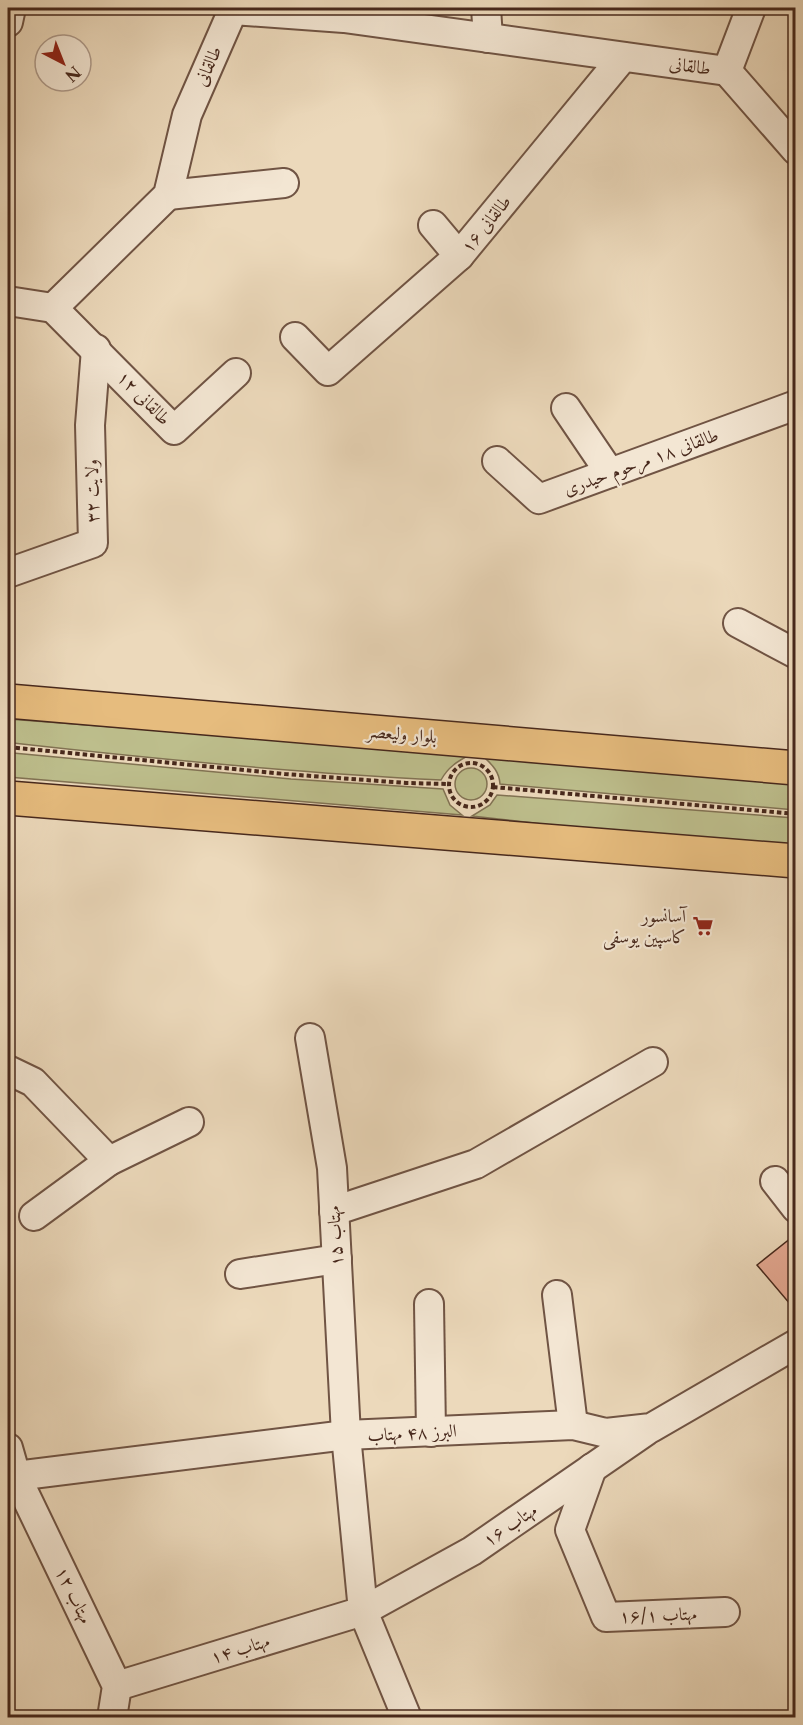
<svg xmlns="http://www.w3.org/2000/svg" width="803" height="1725" font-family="'Libre Caslon Text',Amiri,serif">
<rect width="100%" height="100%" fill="#ecd9bb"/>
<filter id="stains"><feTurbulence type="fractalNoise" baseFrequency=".00333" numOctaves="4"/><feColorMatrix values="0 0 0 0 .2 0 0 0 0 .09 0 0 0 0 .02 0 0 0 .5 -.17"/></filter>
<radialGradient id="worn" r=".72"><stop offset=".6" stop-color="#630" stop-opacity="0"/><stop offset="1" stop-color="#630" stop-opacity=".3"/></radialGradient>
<g fill="#bdbe8c" stroke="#827354" stroke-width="1.5">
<path d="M8 719 471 754C458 761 448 767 441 780 298 773 155 759 13 743L8 730Z"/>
<polygon points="13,753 291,779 443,789 450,805 462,815 8,777 8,763"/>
<path d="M482 755 795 780V810L500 784C499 770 491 764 482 755Z"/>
<circle cx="471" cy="784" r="16"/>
<polygon points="497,795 795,818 795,845 568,827 472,816 490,805"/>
</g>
<polygon fill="#e7aa94" stroke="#47281c" stroke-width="1.5" points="796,1234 796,1311 757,1265"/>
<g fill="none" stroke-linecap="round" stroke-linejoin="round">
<g stroke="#705444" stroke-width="32">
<g id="street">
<polyline points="486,8 488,38"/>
<polyline points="8,22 11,8"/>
<polyline points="727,71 796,150"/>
<polyline points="727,71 751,8"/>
<polyline points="168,195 284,183"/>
<polyline points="433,225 459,256"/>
<polyline points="8,301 53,308 168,195 187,115 233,10 344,18 727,71"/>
<polyline points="53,308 174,430 236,373"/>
<polyline points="295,337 328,371 459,256 623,57"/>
<polyline points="566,408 610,473"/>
<polyline points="497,461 539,499 796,405"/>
<polyline points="8,573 93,543 90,425 96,349"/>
<polyline points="738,623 796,654"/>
<polyline points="8,1070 33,1082 109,1161 189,1122"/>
<polyline points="775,1181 796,1208"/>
<polyline points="334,1211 476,1164 653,1062"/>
<polyline points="34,1216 109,1161"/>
<polyline points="240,1274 337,1259"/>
<polyline points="557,1295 573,1425"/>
<polyline points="429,1304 431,1432"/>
<polyline points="8,1448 16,1476 117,1686 112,1718"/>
<polyline points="592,1468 570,1530 606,1617 725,1612"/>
<polyline points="8,1480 16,1476 346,1435 573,1425 606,1433 651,1428 796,1344"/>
<polyline points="117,1686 363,1611 346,1435 332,1168 310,1038"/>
<polyline points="407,1718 363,1611 472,1551 646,1431"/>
</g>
</g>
<g stroke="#47281c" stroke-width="36">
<g id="primary">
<polyline points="8,701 796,768"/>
<polyline points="8,798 796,861"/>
</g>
</g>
<g stroke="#47281c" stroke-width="4" stroke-dasharray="4.5 3" stroke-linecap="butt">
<polyline points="8,747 285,774 406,783 450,784"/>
<circle cx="471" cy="785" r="22"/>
<polyline points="493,787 796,814"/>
</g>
<use href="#street" stroke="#f3e6d3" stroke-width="28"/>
<use href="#primary" stroke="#e6bc7e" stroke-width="33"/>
</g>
<defs>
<g id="supermarket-bare" transform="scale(1.62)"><path d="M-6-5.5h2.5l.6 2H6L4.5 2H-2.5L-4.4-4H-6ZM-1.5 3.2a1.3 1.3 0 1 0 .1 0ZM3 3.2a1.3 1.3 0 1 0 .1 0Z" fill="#8f2418" stroke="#f3e6d3" stroke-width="2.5" paint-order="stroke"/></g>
</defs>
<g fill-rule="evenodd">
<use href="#supermarket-bare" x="703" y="926"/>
</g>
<g text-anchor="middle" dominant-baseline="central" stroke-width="4.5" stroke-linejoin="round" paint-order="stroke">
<g font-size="18" fill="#47281c" stroke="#f3e6d3">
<text transform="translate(208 66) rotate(-66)">طالقانی</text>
<text transform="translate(690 66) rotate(8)">طالقانی</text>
<text transform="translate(486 224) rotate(-51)">طالقانی ۱۶</text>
<text transform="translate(144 398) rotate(46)">طالقانی ۱۲</text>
<text transform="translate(641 462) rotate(-20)">طالقانی ۱۸ مرحوم حیدری</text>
<text transform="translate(92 491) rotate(-91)">ولایت ۳۲</text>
<text transform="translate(402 734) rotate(5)">بلوار ولیعصر</text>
<text transform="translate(335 1236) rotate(-93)">مهتاب ۱۵</text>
<text transform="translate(412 1433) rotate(-3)">البرز ۴۸ مهتاب</text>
<text transform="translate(510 1525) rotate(-34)">مهتاب ۱۶</text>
<text transform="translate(74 1595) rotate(64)">مهتاب ۱۲</text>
<text transform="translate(658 1615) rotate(-2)">مهتاب ۱۶/۱</text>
<text transform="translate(240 1649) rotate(-17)">مهتاب ۱۴</text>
</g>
<g font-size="18" fill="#47281c" stroke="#f3e6d3" text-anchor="end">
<text x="686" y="916">آسانسور<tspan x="686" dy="21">کاسپین یوسفی</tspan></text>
</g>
</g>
<rect width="803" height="1725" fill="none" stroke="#ecd9bb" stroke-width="30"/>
<rect x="9" y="9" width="785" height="1707" fill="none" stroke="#47281c" stroke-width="3"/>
<rect x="15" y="15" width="773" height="1695" fill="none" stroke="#47281c" stroke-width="1.5"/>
<g transform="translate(63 63) rotate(138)"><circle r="28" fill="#f3e6d3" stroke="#ae9a8a" stroke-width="1.5"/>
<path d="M0-4.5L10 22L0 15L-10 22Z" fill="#8f2418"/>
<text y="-9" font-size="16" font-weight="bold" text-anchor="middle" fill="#47281c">N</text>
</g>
<rect width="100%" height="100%" filter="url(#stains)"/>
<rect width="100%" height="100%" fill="url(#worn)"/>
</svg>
